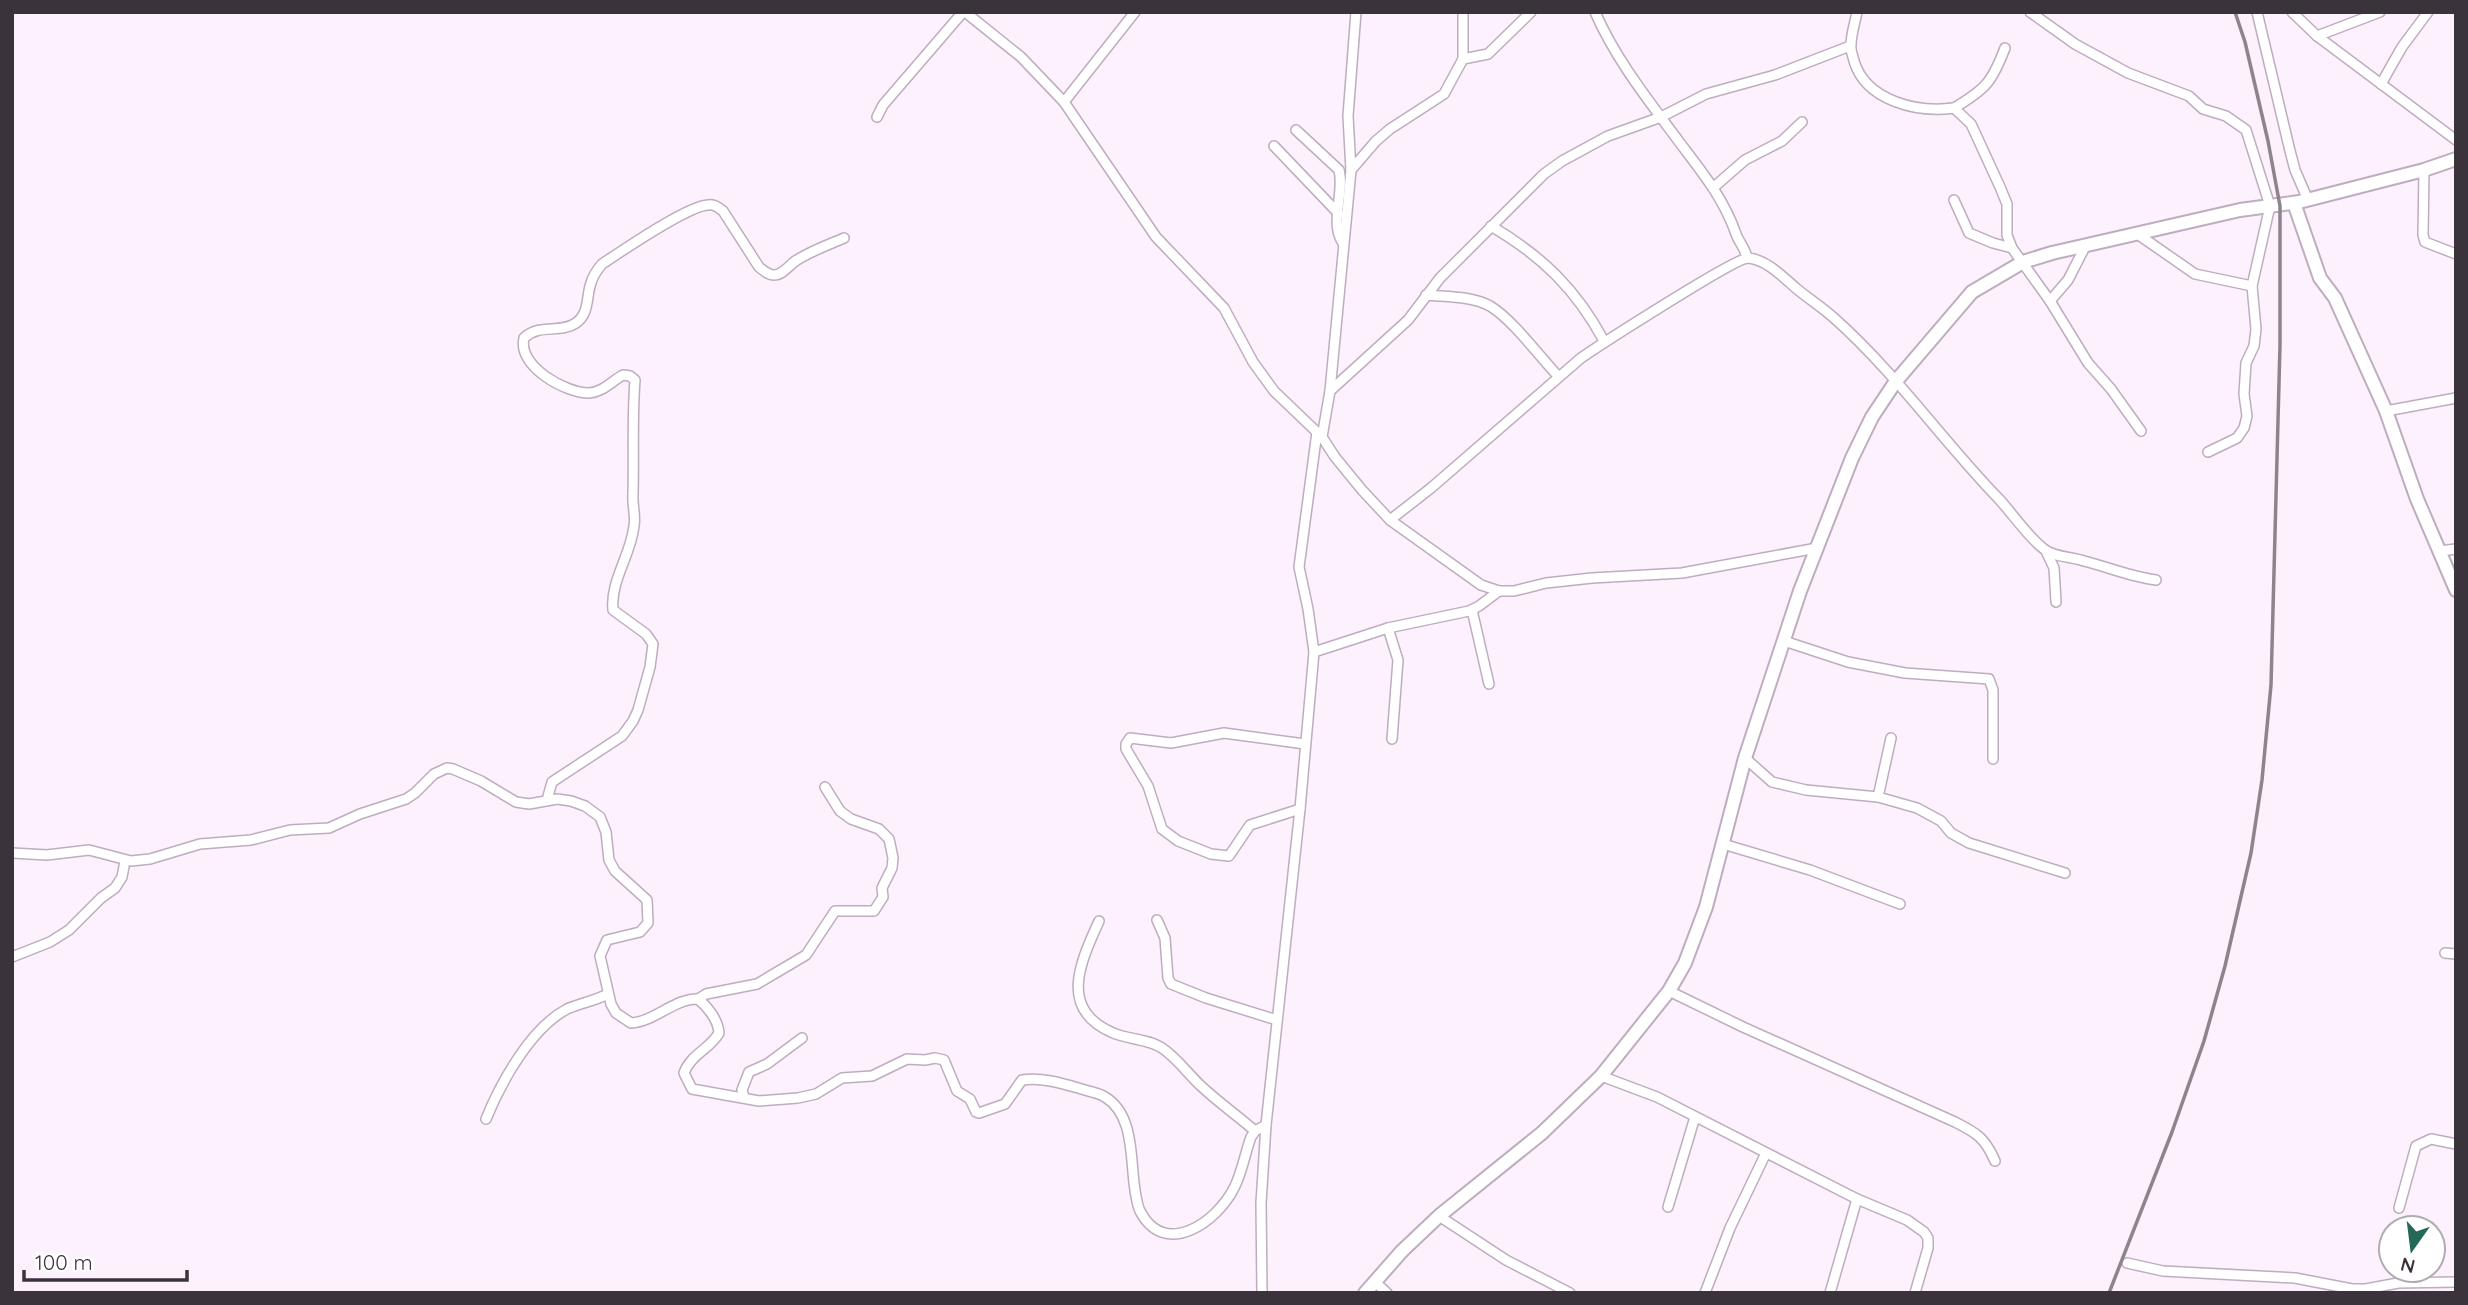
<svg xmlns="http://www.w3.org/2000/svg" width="2468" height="1305" font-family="Quicksand,sans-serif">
<rect width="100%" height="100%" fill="#fcf1fd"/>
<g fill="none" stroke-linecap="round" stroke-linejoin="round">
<g stroke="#beadbf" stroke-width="12">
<g id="street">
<polyline points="965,12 1021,57 1064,102 1156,237 1224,308 1253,362 1274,391 1322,437 1335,457 1362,490 1390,520 1481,585 1499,591 1514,591 1546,583 1592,578 1682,573 1817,548"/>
<polyline points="1463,12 1463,59"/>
<path d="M1595 12C1616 60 1649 101 1680 143 1702 172 1724 199 1736 234 1739 243 1745 247 1747 258"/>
<path d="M1857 12C1855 23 1851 34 1851 45 1850 50 1853 56 1854 61 1866 101 1917 113 1954 108L1971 124 2000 187 2007 204V235L2012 248 2050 301 2088 363 2111 389 2141 431"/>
<polyline points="2030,12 2075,44 2128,73 2189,96 2203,109 2226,116 2246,130 2270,206 2252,286 2256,329 2254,346 2246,363 2244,394 2247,416 2244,428 2237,438 2208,452"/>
<polyline points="2257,12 2290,151 2295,170 2308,200"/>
<polyline points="2292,12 2317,36 2456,140"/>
<polyline points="2317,36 2380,12"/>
<polyline points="2381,84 2402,47 2428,12"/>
<polyline points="1064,102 1135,12"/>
<path d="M1954 108C1986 89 1992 82 2005 48"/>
<polyline points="877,117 883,105 963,12"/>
<path d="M1296 130 1339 170C1345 192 1329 224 1343 243"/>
<polyline points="1274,146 1339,214"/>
<polyline points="1351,170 1376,141 1390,129 1444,94 1463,59 1488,54 1531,12"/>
<polyline points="2424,170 2423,235 2425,242 2456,254"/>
<polyline points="1714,187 1745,160 1782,141 1802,122"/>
<polyline points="1954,200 1969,233 1993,243 2012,248"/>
<path d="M1491 226C1542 256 1576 289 1604 341"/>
<polyline points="2136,233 2195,274 2252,286"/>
<path d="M1426 295C1446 297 1472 296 1490 306 1512 319 1540 357 1558 376"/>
<polyline points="2050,301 2068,280 2086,245"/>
<polyline points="1330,391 1408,320 1440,278 1544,174 1562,161 1608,136 1661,117 1706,94 1775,75 1850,46"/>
<polyline points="2386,411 2456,398"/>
<polyline points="1322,437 1330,391 1351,170 1348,116 1356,12"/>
<path d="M1390 520 1431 488 1581 358C1600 345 1735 258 1748 258 1766 259 1784 278 1797 289 1809 299 1823 308 1834 318 1895 372 1942 440 1998 498 2013 514 2027 536 2044 549 2053 557 2073 557 2084 561 2108 567 2131 577 2156 580"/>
<polyline points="2046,551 2054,568 2056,602"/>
<polyline points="2440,551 2456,549"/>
<polyline points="1472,610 1489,684"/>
<polyline points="1388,628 1398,660 1392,739"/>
<polyline points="1784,641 1848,662 1905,673 1989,679 1993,690 1993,759"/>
<polyline points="1314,652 1388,628 1469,611 1479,606 1499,591"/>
<polyline points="1745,758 1772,782 1806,790 1878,797 1917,808 1941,821 1951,833 1969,843 2065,873"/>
<polyline points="1878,797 1891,738"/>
<path d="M547 800 552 782 622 736 633 721 638 710 650 667 653 644 646 634 613 610C610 581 631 555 634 526 636 515 632 505 633 494 634 456 632 417 635 380L630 376 623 375C612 381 603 392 589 393 565 393 517 366 524 338 539 323 560 334 576 323 590 313 586 296 591 283 593 275 597 270 602 264 622 251 687 206 708 205 714 204 718 207 723 211L759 267C763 270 768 275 774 275 783 275 790 264 797 260 811 251 828 245 844 238"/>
<polyline points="1300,809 1250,825 1229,856 1211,854 1178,841 1162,829 1148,786 1126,749 1126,744 1130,738 1171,743 1224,733 1305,744"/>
<polyline points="1723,844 1810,870 1900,904"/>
<path d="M12 853 47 855 89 850 131 861 150 859 200 844 251 840 290 830 329 828 360 814 406 799 415 793 434 774 447 768 453 769 481 781 516 802 529 804 557 799 571 801 585 806 600 817 606 832 609 860 615 871 647 900 648 923 640 932 607 940 600 956 611 1004 616 1013 631 1023C654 1022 675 998 698 999 708 1007 718 1020 719 1033 710 1049 691 1054 684 1073L692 1089 759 1101 798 1098 816 1094 842 1078 872 1076 907 1059 925 1060 935 1058 944 1060 957 1091 970 1099 976 1112 979 1113 1005 1104 1022 1080C1044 1077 1064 1084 1085 1090 1091 1092 1099 1093 1105 1097 1135 1115 1130 1160 1135 1190 1136 1196 1137 1205 1140 1211 1165 1259 1217 1222 1234 1188 1242 1173 1245 1153 1251 1137L1255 1131 1266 1125"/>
<polyline points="1157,920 1165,938 1168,978 1171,984 1206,998 1277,1020"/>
<path d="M1099 921C1081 961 1058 1008 1111 1032 1127 1040 1147 1038 1162 1048 1177 1058 1188 1074 1201 1086 1218 1102 1238 1116 1255 1131"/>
<polyline points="2445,953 2456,954"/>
<polyline points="12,957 50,942 69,930 101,898 115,888 122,877 125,861"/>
<path d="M1669 991 1743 1027 1955 1122C1977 1133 1985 1138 1995 1161"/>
<polyline points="698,999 706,994 757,984 806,955 835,911 874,911 883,897 882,888 892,868 893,858 889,839 879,829 851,819 840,811 825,787"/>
<polyline points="1601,1076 1657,1097 1857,1199 1907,1220 1924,1232 1928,1238 1928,1248 1915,1293"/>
<polyline points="744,1097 742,1090 749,1072 767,1064 802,1038"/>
<path d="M486 1119C501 1082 531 1028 567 1009 580 1003 595 1001 608 994"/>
<polyline points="1668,1207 1695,1117"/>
<polyline points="2399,1208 2416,1146 2431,1139 2456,1144"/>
<polyline points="1439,1216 1506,1260 1570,1293"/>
<polyline points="2127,1263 2163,1271 2295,1278 2352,1289 2366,1289 2398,1283 2456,1282"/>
<polyline points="1374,1281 1387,1293"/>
<polyline points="1262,1293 1261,1203 1266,1125 1300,809 1314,652 1308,609 1299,567 1317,432"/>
<polyline points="1705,1293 1730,1228 1766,1153"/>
<polyline points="1830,1293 1857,1199"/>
</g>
</g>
<g stroke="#beadbf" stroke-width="16">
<g id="secondary">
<polyline points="2294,203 2320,278 2335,298 2386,411 2417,499 2456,590"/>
<polyline points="1365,1293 1402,1251 1439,1216 1542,1133 1601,1076 1669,991 1685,963 1706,907 1745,758 1800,591 1852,458 1872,417 1896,381 1972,292 2023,262 2052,253 2240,210 2299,202 2424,170 2456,159"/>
</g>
</g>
<use href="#street" stroke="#fff" stroke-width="9"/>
<use href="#secondary" stroke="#fff" stroke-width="12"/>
<polyline stroke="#8d848e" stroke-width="3.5" points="2109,1293 2172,1132 2204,1041 2225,966 2251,853 2262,780 2271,685 2280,345 2280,206 2268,141 2245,42 2235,12"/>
</g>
<rect width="2468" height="1305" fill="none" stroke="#3a333b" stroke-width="28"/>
<g transform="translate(2412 1249) rotate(194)"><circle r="33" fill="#ffffff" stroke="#b0adb1" stroke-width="2"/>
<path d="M0-5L12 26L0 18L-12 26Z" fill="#256858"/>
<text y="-10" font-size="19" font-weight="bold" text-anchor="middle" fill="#3a333b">N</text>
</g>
<path d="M24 1270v10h163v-10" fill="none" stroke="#3a333b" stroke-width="3.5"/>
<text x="35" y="1270" font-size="21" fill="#3a333b" stroke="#ffffff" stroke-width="5" paint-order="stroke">100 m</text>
</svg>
